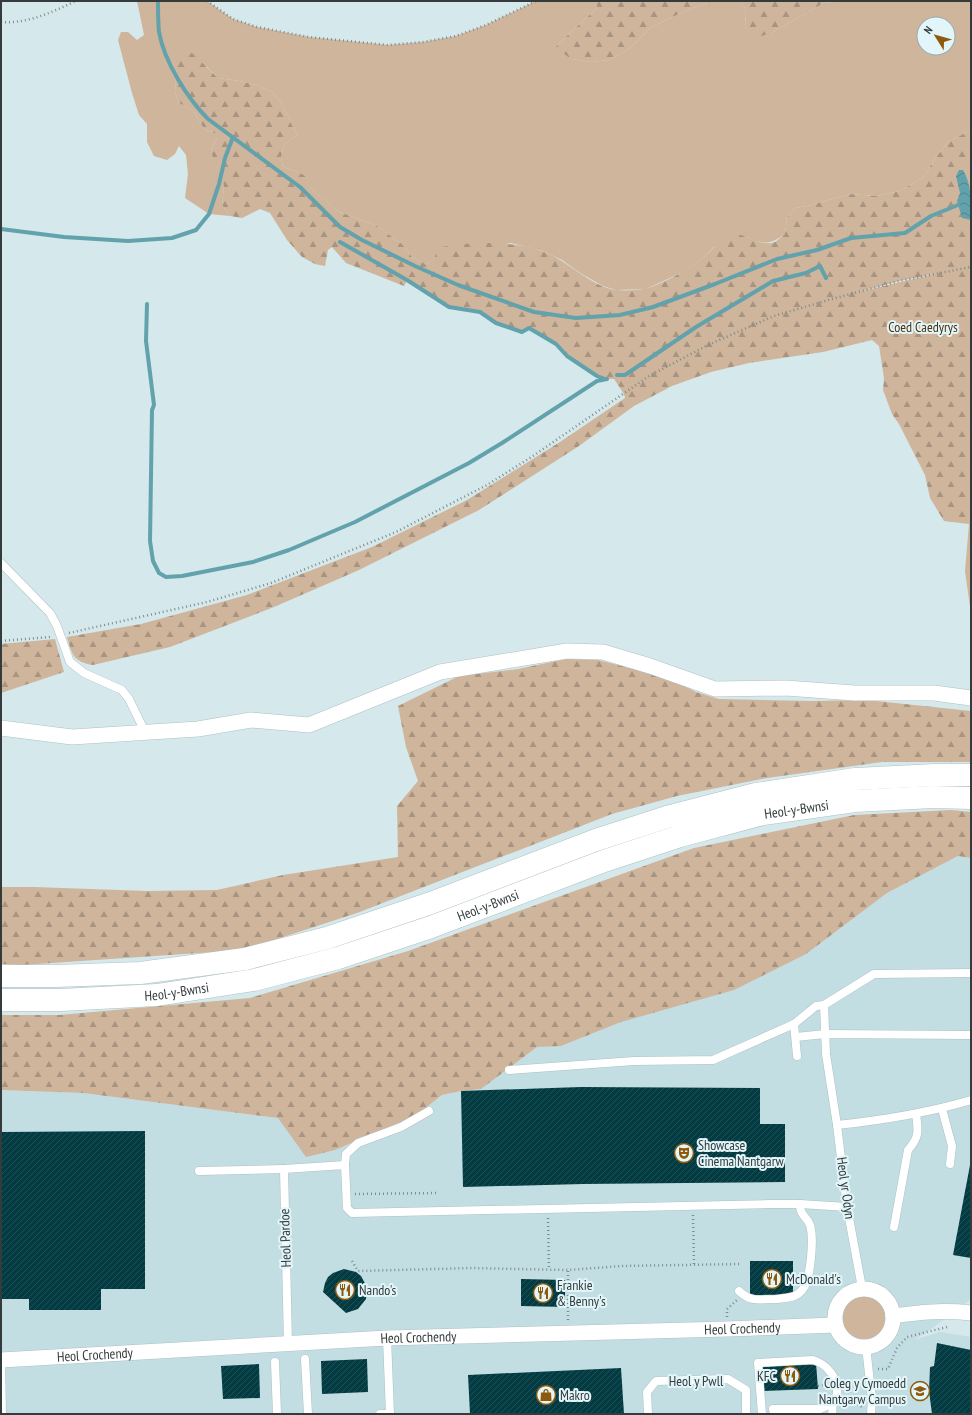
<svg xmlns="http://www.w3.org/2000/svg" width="972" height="1415" font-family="'PT Sans Narrow',sans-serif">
<defs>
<pattern id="forest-firs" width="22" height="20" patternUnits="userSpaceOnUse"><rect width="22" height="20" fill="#ceb59b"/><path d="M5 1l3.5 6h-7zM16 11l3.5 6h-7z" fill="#a89480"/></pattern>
<pattern id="water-waves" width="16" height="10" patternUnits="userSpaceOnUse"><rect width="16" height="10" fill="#61a2ad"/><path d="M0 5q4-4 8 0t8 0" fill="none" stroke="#51858e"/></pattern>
<pattern id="building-hatch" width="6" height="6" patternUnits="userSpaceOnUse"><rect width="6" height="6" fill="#033b43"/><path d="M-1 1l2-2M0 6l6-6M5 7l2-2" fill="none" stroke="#205056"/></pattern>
</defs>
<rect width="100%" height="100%" fill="#d5e8eb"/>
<polygon fill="#c2dee3" points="958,856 971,858 971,1299 931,1329 914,1340 940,1332 971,1337 971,1414 1,1414 1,1090 83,1093 278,1118 335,1150 415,1116 442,1095 461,1091 481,1089 537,1047 561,1046 621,1022 806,954 887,893"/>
<g fill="#ceb59b" fill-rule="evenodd">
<path d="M137 1H207L233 19 257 27 309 37 388 45 423 42 456 36 486 25 536 1H597V8L556 46 571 59 592 62 609 60 629 49 650 28 687 10 714 1H740L746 10 745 28 771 33 824 3 842 1H971V130L948 142 934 160 924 177 900 191 875 196 850 194 807 206 795 208 787 218 785 234C769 246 762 244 744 236L714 247 702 259 685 271 646 289 616 290 603 286 580 273 562 260 543 251 511 243 435 259 426 264 412 257 402 244 377 226 337 211 309 186 298 172 283 167 281 158 284 145 297 135 280 101 272 92 256 85 240 81 218 78 206 66 171 71 176 81 175 92 179 103 193 110 204 129 216 134 217 138 211 150 224 186 222 205 230 216 209 214 185 198 188 174 186 155 179 146 175 154 167 160 154 156 147 142V124L139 115 132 93 118 40 121 32H128L137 40 144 35ZM924 24H948V48H924Z"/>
<circle cx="864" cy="1318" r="29"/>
</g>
<g fill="url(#forest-firs)" fill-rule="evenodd">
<polygon points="597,1 714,1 687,10 650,28 629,49 609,60 592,62 571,59 560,51 556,46 597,8"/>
<polygon points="740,1 842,1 824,3 771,33 752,39 745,28 746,10"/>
<path d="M192 53 218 78 240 81 256 85 272 92 280 101 297 135 284 145 281 158 283 167 298 172 307 177 309 186 337 211 377 226 402 244 412 257 426 264 435 259 436 248C469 242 510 240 542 251 566 259 592 288 617 290 625 291 636 290 644 289 657 287 693 267 703 258 711 251 721 239 731 235 745 231 760 248 775 242 778 240 782 236 785 234L787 218 795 208 807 206 850 194 875 196 900 191 924 177 934 160 948 142 971 130V614L965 571 969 524 944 521 930 498 925 475 899 424 892 414 883 390 884 378 879 346 872 340 823 352 749 363 711 372 672 386 634 406 579 446 479 510 359 570 274 607 170 647 93 665C74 662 72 655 67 637L141 624 247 595 372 547 467 500 560 442 625 398 624 394 614 379H607L597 376 567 356 556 344 529 328 522 332 496 323 479 312 449 307 407 280 404 286 346 263 332 247 328 250 325 266 315 264 302 257 287 240 270 213 260 209 242 218 230 216 222 205 224 186 214 162 211 150 217 138 216 134 204 129 193 110 179 103 175 92 176 81 171 71 170 64 178 56ZM939 273 854 293 899 281Z"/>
<polygon points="55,639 64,672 1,693 1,644"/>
<polygon points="566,659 598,660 669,678 696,692 719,699 812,701 867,700 971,711 971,762 882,762 767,778 677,796 612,814 357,913 243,950 22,965 1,964 1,887 34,887 147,891 217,890 283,875 398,857 397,806 418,781 406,747 398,706 459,676 518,669"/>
<polygon points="951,810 971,812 971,858 958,856 887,893 806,954 734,990 621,1022 561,1046 537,1047 481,1089 461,1091 442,1095 415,1116 335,1150 306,1157 278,1118 83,1093 1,1090 1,1015 59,1015 250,998 408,951 694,848 854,815"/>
</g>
<path fill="url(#water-waves)" d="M959 170H963C972 185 971 203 971 220L962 218 957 201 960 193 956 176Z"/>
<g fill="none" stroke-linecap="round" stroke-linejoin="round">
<g stroke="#61a2ad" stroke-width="4">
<path d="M158 1C158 11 158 22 159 32 164 61 187 98 208 119L300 187 340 227 362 240 415 266 458 285 534 312 576 318 620 315 653 307 715 284 777 259 817 250 851 238 905 233 931 216 958 205"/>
<polyline points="1,229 64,237 128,241 172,238 196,230 209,214 219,184 225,158 233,137"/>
<polyline points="340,242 407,280 449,307 480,312 496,323 522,332 529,328 556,344 567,356 597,376 605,379"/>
<polyline points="147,304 146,341 154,405 152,410 150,541 153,561 159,573 166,577 182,576 253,562 289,550 355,522 469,463 502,443 597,381 607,379"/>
<polyline points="617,375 625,375 696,327 773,281 806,273 820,266 826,278"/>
</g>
</g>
<g fill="url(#building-hatch)">
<polygon points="581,1087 760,1088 760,1124 785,1124 785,1182 583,1184 463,1187 461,1091"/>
<polygon points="145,1131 145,1289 101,1289 101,1310 29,1310 29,1299 1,1299 1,1132"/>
<polygon points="970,1165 971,1165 971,1258 953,1255"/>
<rect x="750" y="1261" width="43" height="35"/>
<polygon points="344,1269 356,1272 361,1276 367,1287 366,1299 358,1309 346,1313 323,1292 325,1283 328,1277 333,1273"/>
<polygon points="521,1279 565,1280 565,1307 521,1306"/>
<polygon points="937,1343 971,1350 971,1414 932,1414 929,1391 930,1367 934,1366"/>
<polygon points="367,1359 368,1392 322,1394 321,1361"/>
<polygon points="816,1363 818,1389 763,1391 763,1366"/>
<polygon points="259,1364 260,1398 223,1399 221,1366"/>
<polygon points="621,1368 624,1414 470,1414 468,1375"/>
</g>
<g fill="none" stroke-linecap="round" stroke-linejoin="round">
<g stroke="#aec0c3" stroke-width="9">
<g id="lane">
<polyline points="1,563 50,613 57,626 70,662 84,673 122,690 129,699 145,732"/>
<polyline points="824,1005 826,1054 837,1125 847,1207 862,1288"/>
<polyline points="794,1024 797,1056"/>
<polyline points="796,1037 825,1034 971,1035"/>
<polyline points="509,1070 634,1061 713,1060 794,1024 816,1006 824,1005 874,974 971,973"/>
<polyline points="942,1109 952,1146 950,1164"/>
<path d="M837 1125C883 1120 927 1113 971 1100"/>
<polyline points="345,1165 346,1154 358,1143 401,1127 429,1111"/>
<polyline points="199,1171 284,1169"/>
<path d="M894 1227 908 1150C920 1137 918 1130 916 1114"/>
<path d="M739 1291C752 1303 759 1299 776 1299 786 1298 797 1298 803 1289 811 1278 814 1238 810 1225 807 1216 800 1217 800 1204"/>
<polyline points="387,1338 390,1414"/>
<polyline points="288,1344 284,1169 345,1165 347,1208 352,1213 770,1204 800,1204 847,1207"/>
<polyline points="866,1347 872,1400 871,1414"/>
<polyline points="305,1359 308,1414"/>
<polyline points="1,1362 2,1414"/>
<polyline points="275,1362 277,1414"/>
<polyline points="380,1414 390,1414"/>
<polyline points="648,1414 647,1392 656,1381 728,1379 746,1390 746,1414"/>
<path d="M762 1414 758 1363 813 1360C827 1364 838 1378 837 1393 837 1396 834 1399 833 1402 832 1405 833 1410 832 1414"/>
<polyline points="774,1414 773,1409 820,1409 833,1403"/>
</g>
</g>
<g stroke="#aec0c3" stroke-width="16">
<g id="street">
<polyline points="1,728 72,737 198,729 251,720 309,725 440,672 567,651 603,652 650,666 715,689 786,688 854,693 934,693 971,698"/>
<circle cx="864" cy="1318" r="29"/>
<path d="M893 1316C921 1312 943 1310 971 1313"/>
<path id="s1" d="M1 1360 387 1338 727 1329 835 1325"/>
</g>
</g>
<g stroke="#aec0c3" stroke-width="23">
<g id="highway">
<polyline points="1,976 55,976 140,973 245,959 327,938 431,903 596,840 667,817 756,794 855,779 935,775 971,775"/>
<path id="s2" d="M1 1000H61L157 995 254 980 338 958 431 927 604 861 680 836 763 814 855 801 933 797 971 798"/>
</g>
</g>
<g stroke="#7f8c8e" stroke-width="2.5" stroke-dasharray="1 3" stroke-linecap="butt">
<polyline points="207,1 233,19 257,27 309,37 388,45 423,42 456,36 486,25 536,1"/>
<path d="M1 22C28 24 52 12 76 1"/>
<polyline points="69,633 207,602 271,583 396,532 487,485 533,456 649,376 708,345 774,316 832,299 899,281 971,267"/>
<polyline points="1,641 50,637"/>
<polyline points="355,1194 439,1193"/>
<polyline points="693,1215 694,1264"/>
<polyline points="548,1218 549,1270"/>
<polyline points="352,1261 358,1271 472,1268 568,1270 622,1266 741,1264"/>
<polyline points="727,1317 727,1309 737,1300"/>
<polyline points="568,1320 568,1270"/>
<polyline points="878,1369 888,1369 897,1348 907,1337 947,1327"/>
<polyline points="848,1384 851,1400 862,1407"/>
<polyline points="818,1386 827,1384"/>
</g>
<use href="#lane" stroke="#fff" stroke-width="8"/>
<use href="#street" stroke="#fff" stroke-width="15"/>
<use href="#highway" stroke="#fff" stroke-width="22"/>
</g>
<defs>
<g id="theatre-ring" transform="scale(1)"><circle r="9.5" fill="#e2f5f9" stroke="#8e590b" stroke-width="1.5"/><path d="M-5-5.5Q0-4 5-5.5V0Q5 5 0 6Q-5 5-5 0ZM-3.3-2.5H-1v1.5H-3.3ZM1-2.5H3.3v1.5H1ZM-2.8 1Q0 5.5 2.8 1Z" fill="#8e590b"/></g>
<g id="restaurant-ring" transform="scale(1)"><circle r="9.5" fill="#e2f5f9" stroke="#8e590b" stroke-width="1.5"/><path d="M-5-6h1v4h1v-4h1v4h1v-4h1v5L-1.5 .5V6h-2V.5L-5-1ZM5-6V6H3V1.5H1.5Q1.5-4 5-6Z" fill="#8e590b"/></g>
<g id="university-ring" transform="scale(1)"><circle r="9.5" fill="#e2f5f9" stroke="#8e590b" stroke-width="1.5"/><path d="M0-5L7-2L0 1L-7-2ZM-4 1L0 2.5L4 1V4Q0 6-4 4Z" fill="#8e590b"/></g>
<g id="shop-ring" transform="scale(1)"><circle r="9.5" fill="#e2f5f9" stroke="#8e590b" stroke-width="1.5"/><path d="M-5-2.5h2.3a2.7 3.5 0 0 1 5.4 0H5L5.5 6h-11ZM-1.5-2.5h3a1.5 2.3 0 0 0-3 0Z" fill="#8e590b"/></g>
</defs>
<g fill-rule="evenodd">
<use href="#theatre-ring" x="684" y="1153"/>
<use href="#restaurant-ring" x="772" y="1279"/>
<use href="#restaurant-ring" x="345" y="1290"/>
<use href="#restaurant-ring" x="543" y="1293"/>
<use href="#restaurant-ring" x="790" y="1376"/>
<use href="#university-ring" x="920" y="1391"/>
<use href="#shop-ring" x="546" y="1395"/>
</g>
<g text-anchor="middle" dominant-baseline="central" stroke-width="4" stroke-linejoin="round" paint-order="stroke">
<g font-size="14" fill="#4c3213" stroke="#e2f5f9">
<text x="923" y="327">Coed Caedyrys</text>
</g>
<g font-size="14" fill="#343b3c" stroke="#e2f5f9">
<text stroke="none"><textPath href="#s2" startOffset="824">Heol-y-Bwnsi</textPath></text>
<text stroke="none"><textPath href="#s2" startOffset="500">Heol-y-Bwnsi</textPath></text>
<text stroke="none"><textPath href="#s2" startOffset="176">Heol-y-Bwnsi</textPath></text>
<text transform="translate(846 1188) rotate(82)">Heol yr Odyn</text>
<text transform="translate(285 1238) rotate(-92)">Heol Pardoe</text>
<text stroke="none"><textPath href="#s1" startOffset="742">Heol Crochendy</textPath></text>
<text stroke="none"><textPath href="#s1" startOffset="418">Heol Crochendy</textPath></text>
<text stroke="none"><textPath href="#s1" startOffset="94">Heol Crochendy</textPath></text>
<text x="696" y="1381">Heol y Pwll</text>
</g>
<g font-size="14" fill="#343b3c" stroke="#e2f5f9" text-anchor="start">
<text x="698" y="1145">Showcase<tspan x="698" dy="16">Cinema Nantgarw</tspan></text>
<text x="786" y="1279">McDonald's</text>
<text x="557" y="1285">Frankie<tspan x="557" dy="16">&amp; Benny's</tspan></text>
<text x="359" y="1290">Nando's</text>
<text x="776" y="1376" text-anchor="end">KFC</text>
<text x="906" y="1383" text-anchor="end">Coleg y Cymoedd<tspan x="906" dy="16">Nantgarw Campus</tspan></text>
<text x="560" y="1395">Makro</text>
</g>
</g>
<rect width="972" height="1415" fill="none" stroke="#343b3c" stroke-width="4"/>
<g transform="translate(936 36) rotate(307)"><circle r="19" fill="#e2f5f9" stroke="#9cabad"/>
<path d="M0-3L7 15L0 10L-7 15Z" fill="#8e590b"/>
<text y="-6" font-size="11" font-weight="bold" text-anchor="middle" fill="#343b3c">N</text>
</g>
</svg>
